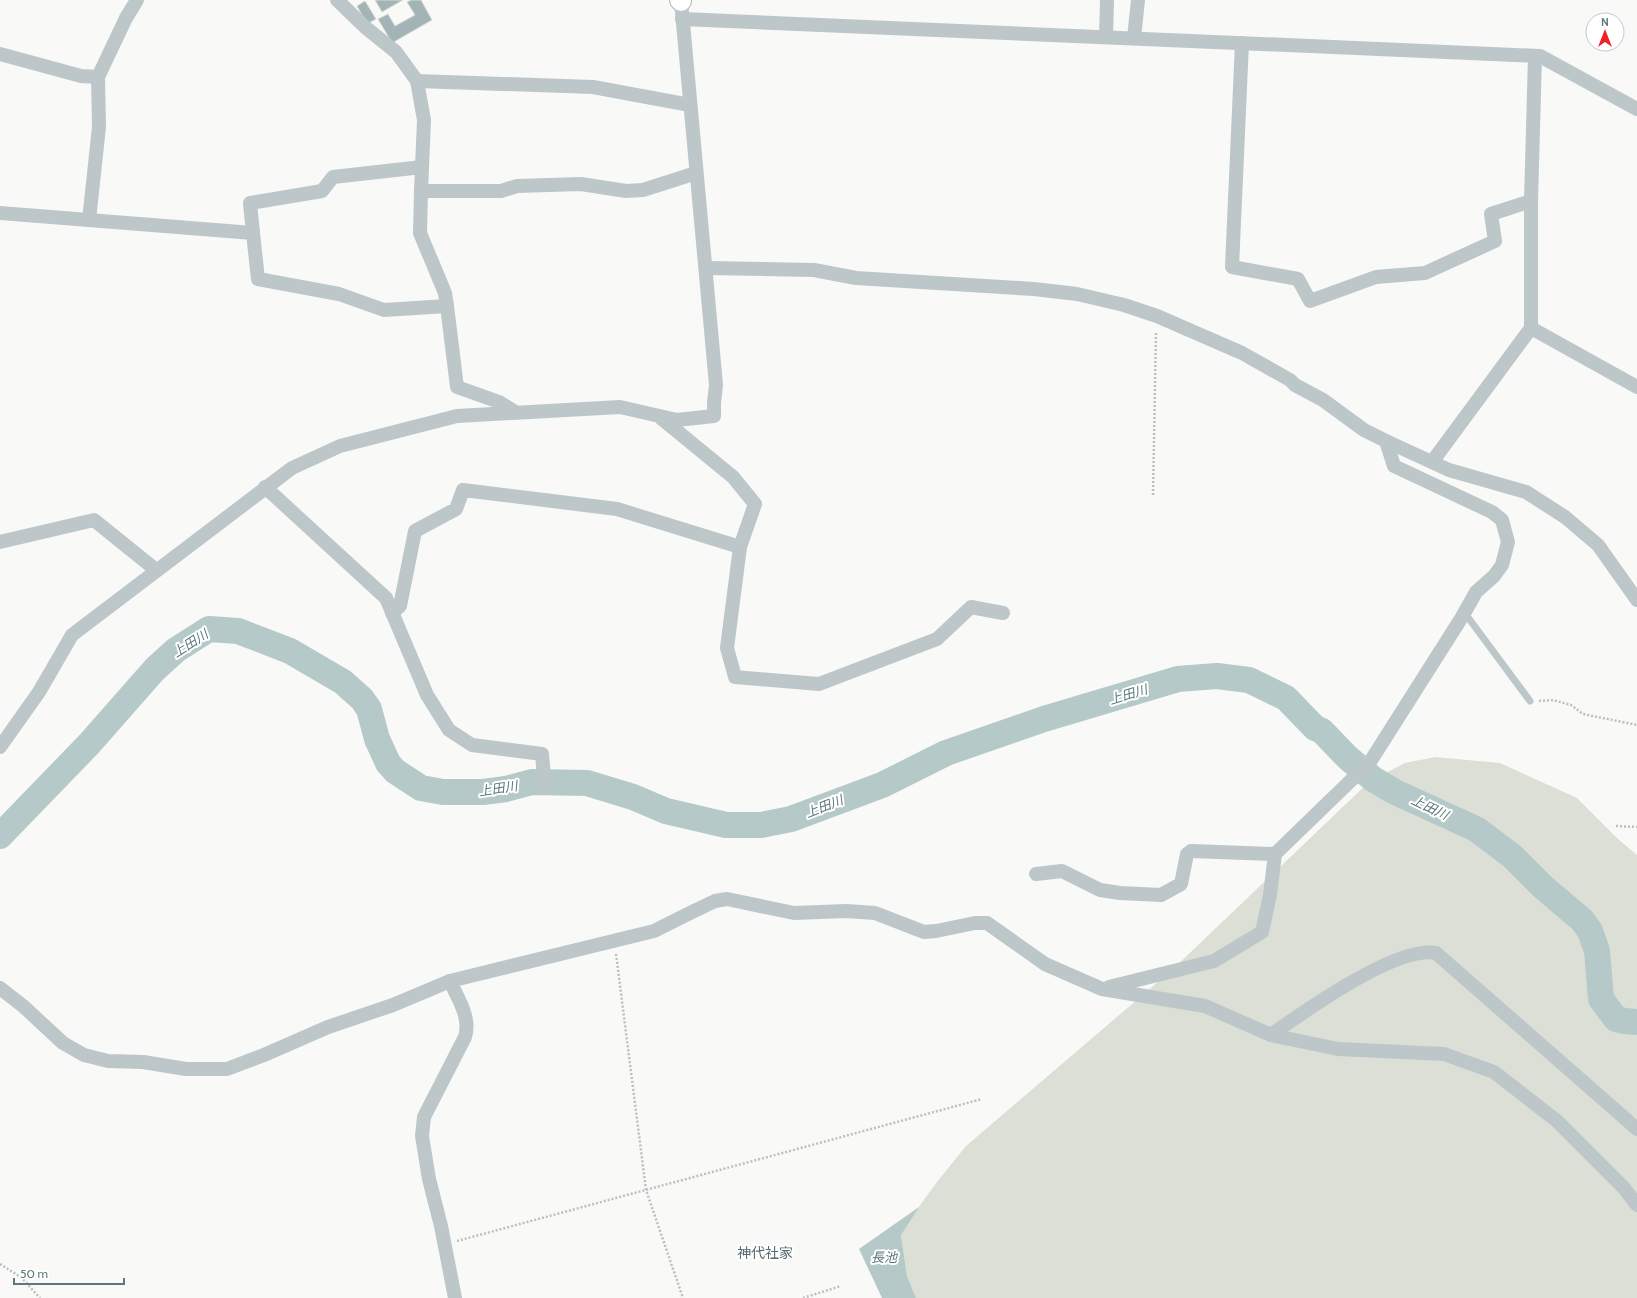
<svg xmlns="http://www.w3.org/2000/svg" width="1637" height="1298" font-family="Cabin,'Noto Sans JP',sans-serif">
<rect width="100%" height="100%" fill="#f9f9f7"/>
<polygon fill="#dbdfd6" points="1435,757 1500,763 1577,798 1618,839 1637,855 1637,1298 916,1298 907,1276 901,1235 907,1223 937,1182 966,1146 1173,969 1370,781 1405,763"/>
<polygon fill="#b5c9c8" points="919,1207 901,1235 907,1276 916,1298 882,1298 859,1249"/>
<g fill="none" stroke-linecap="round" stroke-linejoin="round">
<polyline stroke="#b5c9c8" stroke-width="26" points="0,836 89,744 155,669 176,650 209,629 238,631 290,651 343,682 362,699 369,709 377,739 388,763 395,771 421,788 443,792 483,792 506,789 532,782 587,783 633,797 666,811 726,825 761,825 791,819 882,785 946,753 1044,719 1178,679 1217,676 1249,680 1286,698 1315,728 1322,731 1347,757 1373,779 1395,792 1476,829 1512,856 1543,887 1582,920 1590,931 1597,951 1601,999 1616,1019 1625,1021 1637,1022"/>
</g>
<g fill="#a3b4b6" stroke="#dbdbd9">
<polygon points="375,0 403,0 382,12"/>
<polygon points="411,0 421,0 432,20 392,43 378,19 388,14 395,26 415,15 407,2"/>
<polygon points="365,1 376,19 367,24 357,6"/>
</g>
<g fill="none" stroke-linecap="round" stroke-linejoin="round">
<g stroke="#b2bcbe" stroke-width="22">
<polyline id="secondary" points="680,0 681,1"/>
</g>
<g stroke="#bac0c1" stroke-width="2.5" stroke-dasharray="2 2" stroke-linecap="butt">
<polyline points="1153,495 1156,331"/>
<polyline points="1539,701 1553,700 1571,705 1583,714 1637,725"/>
<polyline points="1616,826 1637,827"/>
<polyline points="616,954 646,1190 683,1298"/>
<polyline points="457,1241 982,1099"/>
<polyline points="0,1264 22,1278 40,1298"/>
<polyline points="803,1298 841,1286"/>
</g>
<polyline stroke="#bdc6c8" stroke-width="7" points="1464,612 1530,701"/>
<g stroke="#bdc6c8" stroke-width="14">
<polyline points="337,0 365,27 396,52 417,81 424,120 421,191 501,191 517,186 581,184 626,191 643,190 696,173"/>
<polyline points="682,19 1540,56 1637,109"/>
<polyline points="1106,37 1107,0"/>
<polyline points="1134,38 1138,0"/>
<polyline points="1242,43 1232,267 1298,279 1310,301 1376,277 1425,273 1495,241 1491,214 1531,201"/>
<polyline points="0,54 81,76 98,77 126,18 137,0"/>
<polyline points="417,81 593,87 690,105"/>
<polyline points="421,191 420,233 445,293 447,306"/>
<polyline points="0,213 253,233 250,203 322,191 333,177 422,167"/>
<polyline points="89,220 99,127 98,77"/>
<polyline points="253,233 258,279 339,294 384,310 447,306 457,387 499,402 515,412"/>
<polyline points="707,268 814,270 856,278 1034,289 1077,294 1124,305 1157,316 1242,353 1290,380 1295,385 1323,400 1364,430 1386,441 1449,470 1526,492 1565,517 1598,545 1637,600"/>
<polyline points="1531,328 1637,387"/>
<polyline points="661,418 733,477 755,504 740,547"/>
<polyline points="1432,462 1531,328 1531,201 1535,56"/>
<polyline points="265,487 386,598 427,695 449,730 472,745 542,754 545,788"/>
<polyline points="0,542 94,520 156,570"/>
<polyline points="392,613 400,606 415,531 456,509 463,490 617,509 740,547 727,648 735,677 819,684 937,639 971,607 1003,613"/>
<polyline points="0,747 39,692 72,635 292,468 340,446 457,416 620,407 677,420 714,416 714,403 716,385 681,1"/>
<polyline points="1036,874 1062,871 1100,890 1120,893 1161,895 1181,884 1187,854 1191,851 1275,854"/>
<path d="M450 981C458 999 471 1017 465 1037L424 1117 422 1136 429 1179 441 1226 455 1298"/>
<polyline points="1109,987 1214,961 1262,932 1270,895 1275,854 1370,762 1462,617 1476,592 1494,576 1502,565 1508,542 1502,520 1492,512 1394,466 1386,441"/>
<polyline points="0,988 23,1006 63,1043 84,1055 108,1061 143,1062 186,1069 227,1069 264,1055 328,1027 393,1005 450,981 654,931 692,912 715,901 727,899 794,913 846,911 875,913 924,932 936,931 975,923 987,923 1045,964 1102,989 1205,1006 1271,1035 1338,1049 1444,1054 1494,1072 1557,1121 1624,1188 1637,1205"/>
<path d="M1271 1035C1303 1012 1397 945 1436 953L1637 1129"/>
</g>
<use href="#secondary" stroke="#fff" stroke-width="20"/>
</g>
<g text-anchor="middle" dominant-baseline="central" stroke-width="4" stroke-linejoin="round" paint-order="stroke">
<g font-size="13" font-style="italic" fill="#587676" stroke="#fff">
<text transform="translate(190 643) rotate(-33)">上田川</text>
<text transform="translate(1128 694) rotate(-17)">上田川</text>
<text transform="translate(498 788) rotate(-9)">上田川</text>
<text transform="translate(824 806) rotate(-21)">上田川</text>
<text transform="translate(1430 807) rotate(26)">上田川</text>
<text x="884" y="1257">長池</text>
</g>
<g font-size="14" fill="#556a6e" stroke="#fff">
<text x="765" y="1253">神代社家</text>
</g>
</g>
<g transform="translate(1605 32)"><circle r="19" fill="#ffffff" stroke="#bfc9cb"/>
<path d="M0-3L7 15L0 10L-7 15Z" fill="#ef212b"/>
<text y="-6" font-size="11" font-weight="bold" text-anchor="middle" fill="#5e787e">N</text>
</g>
<path d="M14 1278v6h110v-6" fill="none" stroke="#5e787e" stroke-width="2"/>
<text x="20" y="1278" font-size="12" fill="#5e787e" stroke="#ffffff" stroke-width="3" paint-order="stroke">50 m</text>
</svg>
